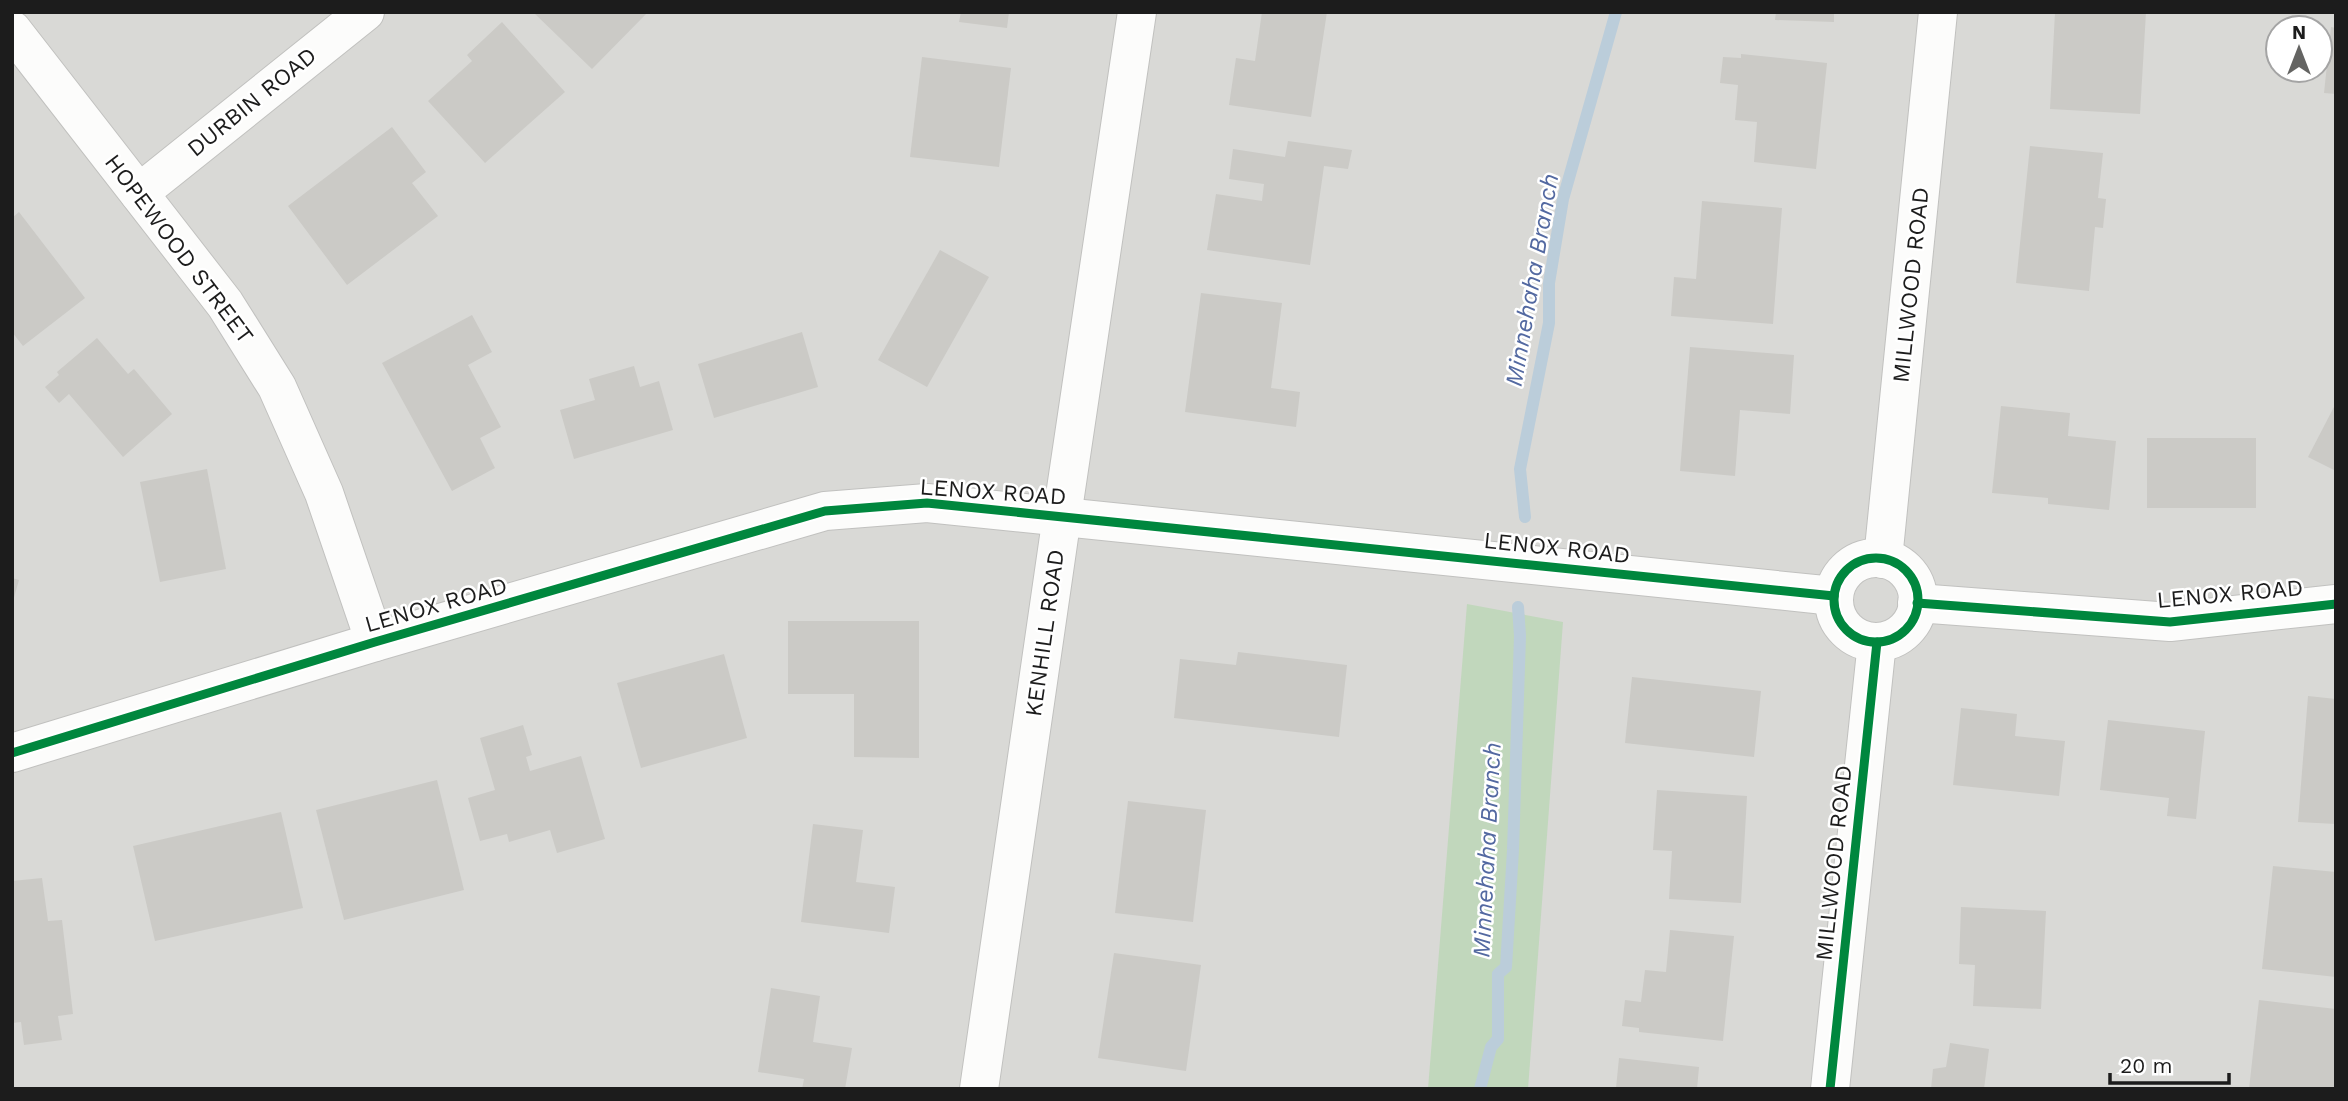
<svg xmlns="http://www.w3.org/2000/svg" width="2348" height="1101" font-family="'Work Sans',sans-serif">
<rect width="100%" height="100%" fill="#eaeae5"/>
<path fill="#d9d9d6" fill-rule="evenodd" d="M12 12H2336V1089H12ZM2278 28H2320V70H2278Z"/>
<polygon fill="#c1d7bc" points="1467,604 1563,622 1528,1089 1428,1089"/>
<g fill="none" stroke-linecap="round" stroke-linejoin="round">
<g stroke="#bbcdda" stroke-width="12">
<polyline points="1525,517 1520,469 1549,323 1549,283 1563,199 1616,12"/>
<polyline points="1480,1089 1491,1047 1498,1039 1498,974 1506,967 1513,850 1520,636 1518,607"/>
</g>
</g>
<g fill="#cbcac6">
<polygon points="533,12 648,12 592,69"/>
<polygon points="961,12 1009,12 1007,28 959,22"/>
<polygon points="1262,12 1327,12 1311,117 1229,105 1236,58 1255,61"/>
<polygon points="1776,12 1834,12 1834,22 1775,20"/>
<polygon points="2055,12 2146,12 2140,114 2050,109"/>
<polygon points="502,22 565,92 485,163 428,101 472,61 467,55"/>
<polygon points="2331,27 2336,28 2336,94 2324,93"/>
<polygon points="1741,54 1827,63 1816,169 1754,162 1757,122 1735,120 1738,85 1720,83 1723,57 1741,58"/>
<polygon points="922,57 1011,68 999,167 910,157"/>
<polygon points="392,127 426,172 412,183 438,216 347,285 288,206"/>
<polygon points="1288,141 1352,150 1348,169 1324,166 1310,265 1207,250 1216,194 1262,201 1264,184 1229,179 1233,149 1285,157"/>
<polygon points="2030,146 2103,153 2098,198 2106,199 2103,228 2095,227 2089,291 2016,283"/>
<polygon points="1702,201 1782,208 1773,324 1671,316 1674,277 1696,279"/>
<polygon points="19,212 85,298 23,346 12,332 12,218"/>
<polygon points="940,250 989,277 927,387 878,360"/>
<polygon points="1201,293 1282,303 1271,388 1300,392 1296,427 1185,412"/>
<polygon points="472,315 492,352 468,365 501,427 480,438 495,468 452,491 382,363"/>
<polygon points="802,332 818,387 714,418 698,364"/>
<polygon points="97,338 128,374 134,369 172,414 123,457 69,394 59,403 45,387 59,375 57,372"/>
<polygon points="1690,347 1794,355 1790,414 1740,410 1735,476 1680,471"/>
<polygon points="634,366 640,387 659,381 673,430 574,459 560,410 595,400 589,379"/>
<polygon points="2336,403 2336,471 2308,457"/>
<polygon points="2001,406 2070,413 2068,436 2116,441 2109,510 2048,504 2048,498 1992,493"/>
<rect x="2147" y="438" width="109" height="70"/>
<polygon points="207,469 226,569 160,582 140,482"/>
<polygon points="12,578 19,580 13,601 12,601"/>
<polygon points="788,621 919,621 919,758 854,757 854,694 788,694"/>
<polygon points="1238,652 1347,665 1339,737 1174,718 1180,659 1236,665"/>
<polygon points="724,654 747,738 641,768 617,683"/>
<polygon points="1632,677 1761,691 1754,757 1625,743"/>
<polygon points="2308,696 2336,699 2336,824 2298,822"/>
<polygon points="1961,708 2017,714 2015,736 2065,741 2059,796 1953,785"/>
<polygon points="2108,720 2205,731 2196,819 2167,816 2169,798 2100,790"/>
<polygon points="523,725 532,755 526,757 530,771 581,756 605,839 557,853 550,830 509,842 507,834 480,841 468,798 495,790 480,738"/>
<polygon points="437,780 464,890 344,920 316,810"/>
<polygon points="1657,790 1747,796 1741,903 1669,899 1672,851 1653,850"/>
<polygon points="1128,801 1206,810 1193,922 1115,913"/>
<polygon points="281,812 303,908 155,941 133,846"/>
<polygon points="813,824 863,830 856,882 895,887 889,933 801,922"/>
<polygon points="2273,866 2336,872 2336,977 2262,969"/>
<polygon points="42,878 48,921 62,920 73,1014 58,1016 62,1040 24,1045 21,1022 12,1023 12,881"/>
<polygon points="1961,907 2046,911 2041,1009 1973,1006 1975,965 1959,964"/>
<polygon points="1670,930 1734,936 1723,1041 1639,1032 1639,1028 1622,1026 1625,1000 1641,1002 1645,970 1666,972"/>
<polygon points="1114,953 1201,965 1186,1071 1098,1058"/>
<polygon points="771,988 820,996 813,1042 852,1048 845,1089 802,1089 804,1079 758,1072"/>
<polygon points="2259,1000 2336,1009 2335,1089 2249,1089"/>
<polygon points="1950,1043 1989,1049 1984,1089 1931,1089 1933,1069 1946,1067"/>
<polygon points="1619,1058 1699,1067 1697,1089 1616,1088"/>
</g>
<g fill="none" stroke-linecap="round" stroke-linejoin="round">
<g stroke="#c1c1bf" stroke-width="40">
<g id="minor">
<polyline points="12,30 225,304 277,387 324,493 375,642"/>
<polyline points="139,193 365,12"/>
<circle cx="1876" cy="600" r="42"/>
<polyline points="1883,559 1938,12"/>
<polyline points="1917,603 2170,622 2336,604"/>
<polyline points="12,753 375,642 825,511 927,503 1834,596"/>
<polyline points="979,1089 1062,516 1137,12"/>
<polyline points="1830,1089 1877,642"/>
</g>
</g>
<use href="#minor" stroke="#fcfcfb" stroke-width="38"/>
<g stroke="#fff" stroke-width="13">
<g id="cycleway">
<circle cx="1876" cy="600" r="42"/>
<polyline points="1917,603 2170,622 2336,604"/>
<polyline points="12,753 375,642 825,511 927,503 1834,596"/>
<polyline points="1830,1089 1877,642"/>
</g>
</g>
<use href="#cycleway" stroke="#00873e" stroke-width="9"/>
</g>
<g text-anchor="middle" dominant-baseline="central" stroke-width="5" stroke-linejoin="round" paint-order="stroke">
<g font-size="23" fill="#1c1c1c" stroke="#fff">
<text transform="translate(252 102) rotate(-39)">DURBIN ROAD</text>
<text transform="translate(179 249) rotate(53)">HOPEWOOD STREET</text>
<text transform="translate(1911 285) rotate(-84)">MILLWOOD ROAD</text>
<text transform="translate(993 492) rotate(4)">LENOX ROAD</text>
<text transform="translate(1557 548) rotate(6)">LENOX ROAD</text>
<text transform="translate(2230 594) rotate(-5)">LENOX ROAD</text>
<text transform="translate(436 605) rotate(-16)">LENOX ROAD</text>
<text transform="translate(1045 633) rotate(-82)">KENHILL ROAD</text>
<text transform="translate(1834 863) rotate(-84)">MILLWOOD ROAD</text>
</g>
<g font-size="24" font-style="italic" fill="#5369a1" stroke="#fff">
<text transform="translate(1532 280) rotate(-80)">Minnehaha Branch</text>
<text transform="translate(1487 850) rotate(-87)">Minnehaha Branch</text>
</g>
</g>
<rect width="2348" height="1101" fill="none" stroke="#1c1c1c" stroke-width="28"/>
<g transform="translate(2299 49)"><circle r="33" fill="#ffffff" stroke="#a4a4a4" stroke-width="2"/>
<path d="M0-5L12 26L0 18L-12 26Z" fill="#646462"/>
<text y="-10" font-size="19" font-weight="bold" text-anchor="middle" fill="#1c1c1c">N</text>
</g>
<path d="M2110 1073v10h119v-10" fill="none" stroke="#1c1c1c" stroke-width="3.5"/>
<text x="2120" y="1073" font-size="21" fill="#1c1c1c" stroke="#ffffff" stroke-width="5" paint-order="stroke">20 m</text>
</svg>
